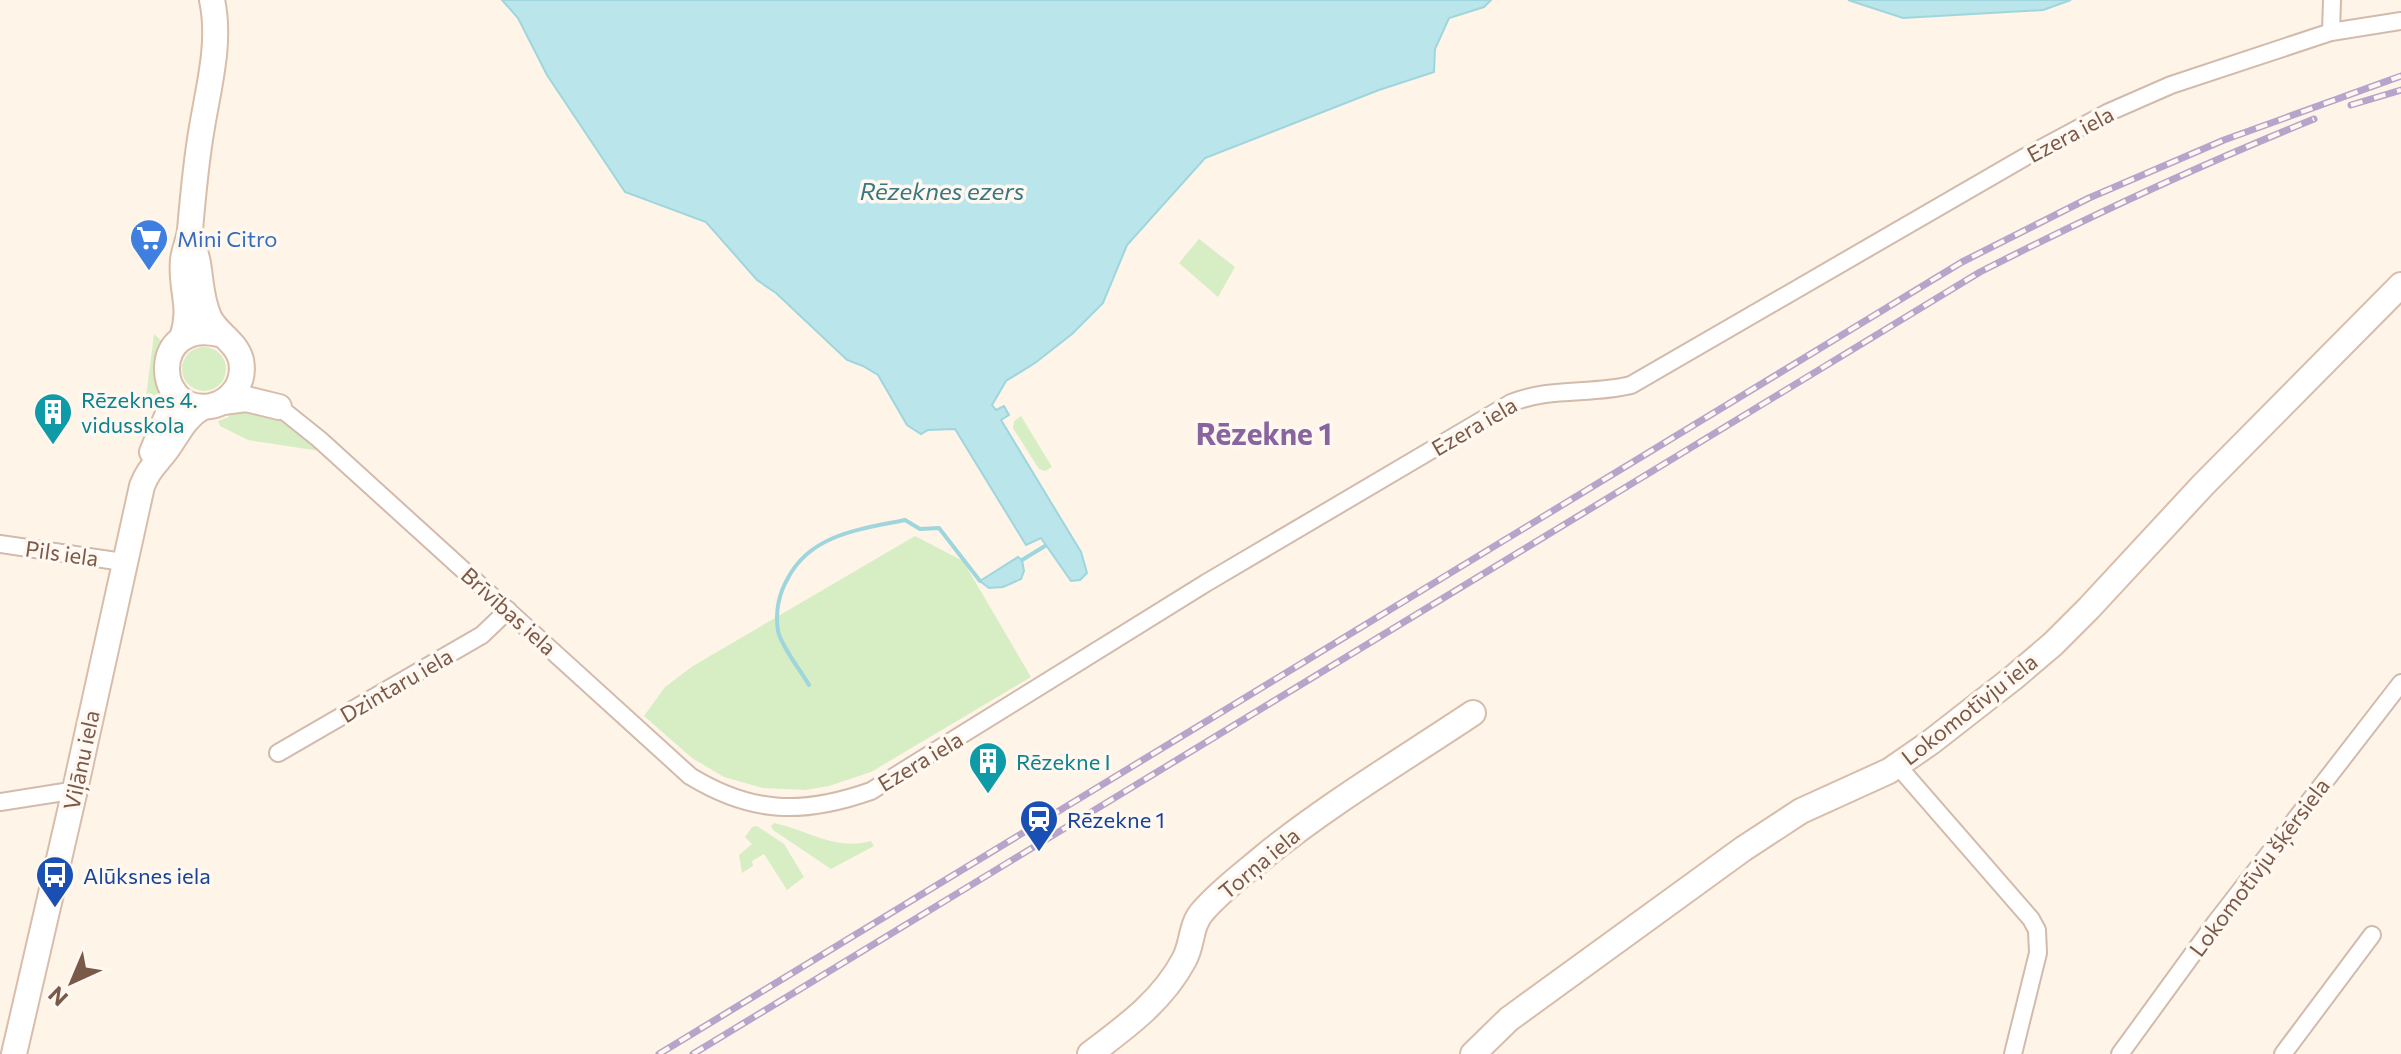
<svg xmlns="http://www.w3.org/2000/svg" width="2401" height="1054" font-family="Commissioner,sans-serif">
<rect width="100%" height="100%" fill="#fef4e8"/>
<g fill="#d7eec4">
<polygon points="1199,239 1235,267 1218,297 1179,263"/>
<polygon points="154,334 165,344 163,415 145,405"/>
<circle cx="204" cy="369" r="22"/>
<polygon points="235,404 276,416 320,451 248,440 220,426 218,421 229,417 225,408"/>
<polygon points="1021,416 1052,467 1045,471 1039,469 1013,428 1014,421"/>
<polygon points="915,536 963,561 1031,677 871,772 829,786 805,790 763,788 724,777 692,758 644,716 665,687 693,666"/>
<path d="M774 823C808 830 834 851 871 841L874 846 831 869 773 830 771 826Z"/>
<polygon points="757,826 784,844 804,877 787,890 764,854 752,861 753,866 742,873 739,855 752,844 745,837 752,827"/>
</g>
<g fill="#bae5ea" stroke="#9fd6dd" stroke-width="2">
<polygon points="502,0 1491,0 1484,7 1449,18 1435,49 1434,72 1379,90 1205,158 1127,245 1103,303 1072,334 1035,363 1006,381 992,405 996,410 1004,406 1009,415 1001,420 1081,552 1087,573 1080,580 1071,581 1041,538 1026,545 955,429 928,430 921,434 907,425 878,375 863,366 847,360 776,293 757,280 706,222 625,192 547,75 518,18"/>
<polygon points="1848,0 2071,0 2043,10 1903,18"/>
<polygon points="1018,557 1022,560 1024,571 1021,579 1003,587 989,588 980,581"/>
</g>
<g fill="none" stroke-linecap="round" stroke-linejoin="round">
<g stroke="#9fd6dd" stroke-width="4">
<polyline points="1022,560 1045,546"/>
<path d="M809 685C801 671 781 646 778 631 775 611 778 595 788 578 811 534 861 529 905 520L920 529 939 528 980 581"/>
</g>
<g stroke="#d2bbac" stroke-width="20">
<g id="street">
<polyline points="2331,32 2332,0"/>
<path d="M279 407 319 439 690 776C752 814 803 815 871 791L1206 583 1511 403C1550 387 1591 395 1631 385L2025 157 2107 113 2171 85 2331 32 2401 21"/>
<polyline points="0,544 123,562"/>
<polyline points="278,753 482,635 508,610"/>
<polyline points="1897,765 2031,919 2037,930 2038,953 2013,1054"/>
<polyline points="0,802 64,792 74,794"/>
<polyline points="2120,1054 2216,922 2401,683"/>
<polyline points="2283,1054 2372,935"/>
</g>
</g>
<g stroke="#d8bdab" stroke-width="28">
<g id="secondary">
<path d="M190 233C192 243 196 253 198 263 201 281 201 299 209 317 217 334 236 341 241 360 243 370 241 381 236 389 230 398 221 404 211 406 153 416 149 318 219 334"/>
<path d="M182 338C193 306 180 290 183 260 184 250 189 240 190 230 193 195 196 161 202 127 209 85 221 42 212 0"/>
<polyline points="223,402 246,399 279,407"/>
<polyline points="152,452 171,406 173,390"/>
<path d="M14 1054 74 794 142 486C147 473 152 468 160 458 176 441 181 419 203 407"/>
<path d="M1090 1054C1127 1026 1162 1001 1184 960 1193 944 1190 925 1203 911 1222 889 1246 872 1267 854 1332 802 1404 759 1473 713"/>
<polyline points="1473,1054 1509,1019 1743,849 1801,811 1889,771 1931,742 2013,678 2053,644 2089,608 2203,485 2401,285"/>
</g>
</g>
<use href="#street" stroke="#fff" stroke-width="16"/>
<use href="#secondary" stroke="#fff" stroke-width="24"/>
<g stroke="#b7a4ca" stroke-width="7">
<g id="rail">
<polyline points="2351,105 2401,90"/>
<polyline points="659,1054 1962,262 2089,198 2224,140 2401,76"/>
<path d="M693 1054 1980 272C2090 216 2200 165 2314 119"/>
</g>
</g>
<use href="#rail" stroke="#fff8f0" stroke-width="4" stroke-dasharray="12" stroke-linecap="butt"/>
</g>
<defs>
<g id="supermarket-pin" transform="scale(2)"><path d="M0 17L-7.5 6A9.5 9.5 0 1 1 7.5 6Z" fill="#3f7fe0" stroke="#fff8f0"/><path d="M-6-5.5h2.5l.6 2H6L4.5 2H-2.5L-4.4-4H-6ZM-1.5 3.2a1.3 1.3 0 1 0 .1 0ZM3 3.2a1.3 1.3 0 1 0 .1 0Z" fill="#fff"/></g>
<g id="building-pin" transform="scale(2)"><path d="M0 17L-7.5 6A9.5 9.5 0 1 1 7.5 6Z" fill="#0f9aa8" stroke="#fff8f0"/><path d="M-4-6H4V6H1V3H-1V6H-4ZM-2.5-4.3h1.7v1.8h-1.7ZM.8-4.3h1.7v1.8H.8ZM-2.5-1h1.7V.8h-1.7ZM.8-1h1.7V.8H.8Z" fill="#fff"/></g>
<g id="station-pin" transform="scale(2)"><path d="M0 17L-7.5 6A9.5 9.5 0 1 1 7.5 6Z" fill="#1a4fb4" stroke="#fff8f0"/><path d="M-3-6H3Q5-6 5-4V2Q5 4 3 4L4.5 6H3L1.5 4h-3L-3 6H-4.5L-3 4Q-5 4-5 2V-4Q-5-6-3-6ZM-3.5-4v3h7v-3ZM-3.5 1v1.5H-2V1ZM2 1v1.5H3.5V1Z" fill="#fff"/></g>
<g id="bus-pin" transform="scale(2)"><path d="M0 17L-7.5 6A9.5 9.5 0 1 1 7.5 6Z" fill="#1a4fb4" stroke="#fff8f0"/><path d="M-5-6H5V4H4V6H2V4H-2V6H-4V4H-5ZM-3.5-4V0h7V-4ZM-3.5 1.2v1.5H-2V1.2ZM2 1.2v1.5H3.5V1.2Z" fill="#fff"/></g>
</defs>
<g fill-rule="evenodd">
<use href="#supermarket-pin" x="149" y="238"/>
<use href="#building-pin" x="53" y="412"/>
<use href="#building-pin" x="988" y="761"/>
<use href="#station-pin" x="1039" y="819"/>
<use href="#bus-pin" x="55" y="875"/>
</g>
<g text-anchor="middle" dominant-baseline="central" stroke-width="7" stroke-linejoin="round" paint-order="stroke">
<g font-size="22" fill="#7b5949" stroke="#fff8f0">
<text transform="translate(2070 134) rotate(-28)">Ezera iela</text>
<text transform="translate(1474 426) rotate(-30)">Ezera iela</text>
<text transform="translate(62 553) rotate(8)">Pils iela</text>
<text transform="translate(509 611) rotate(42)">Brīvības iela</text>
<text transform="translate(396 685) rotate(-30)">Dzintaru iela</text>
<text transform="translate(1969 709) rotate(-38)">Lokomotīvju iela</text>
<text transform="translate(81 760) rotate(-78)">Viļānu iela</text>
<text transform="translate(920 761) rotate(-31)">Ezera iela</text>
<text transform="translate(1259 863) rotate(-40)">Torņa iela</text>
<text transform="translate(2259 867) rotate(-53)">Lokomotīvju šķērsiela</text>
</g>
<g font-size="22" fill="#366cbe" stroke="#fff8f0" text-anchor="start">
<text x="177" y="238">Mini Citro</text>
</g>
<g font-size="22" fill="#0d838f" stroke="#fff8f0" text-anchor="start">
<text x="81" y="399">Rēzeknes 4.<tspan x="81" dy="25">vidusskola</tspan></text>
<text x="1016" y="761">Rēzekne I</text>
</g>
<g font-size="22" fill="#164399" stroke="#fff8f0" text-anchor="start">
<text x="1067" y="819">Rēzekne 1</text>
<text x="83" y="875">Alūksnes iela</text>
</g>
<g font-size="24" font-style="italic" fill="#3a7881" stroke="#fff8f0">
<text x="942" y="190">Rēzeknes ezers</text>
</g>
<g font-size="30" font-weight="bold" fill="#88659e" stroke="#fff8f0">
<text x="1264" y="432">Rēzekne 1</text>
</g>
</g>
<g transform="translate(72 982) rotate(224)" stroke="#fff8f0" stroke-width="6" paint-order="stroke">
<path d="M0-6L14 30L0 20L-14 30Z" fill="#7b5949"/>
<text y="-12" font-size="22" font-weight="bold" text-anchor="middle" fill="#7b5949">N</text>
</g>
</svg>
